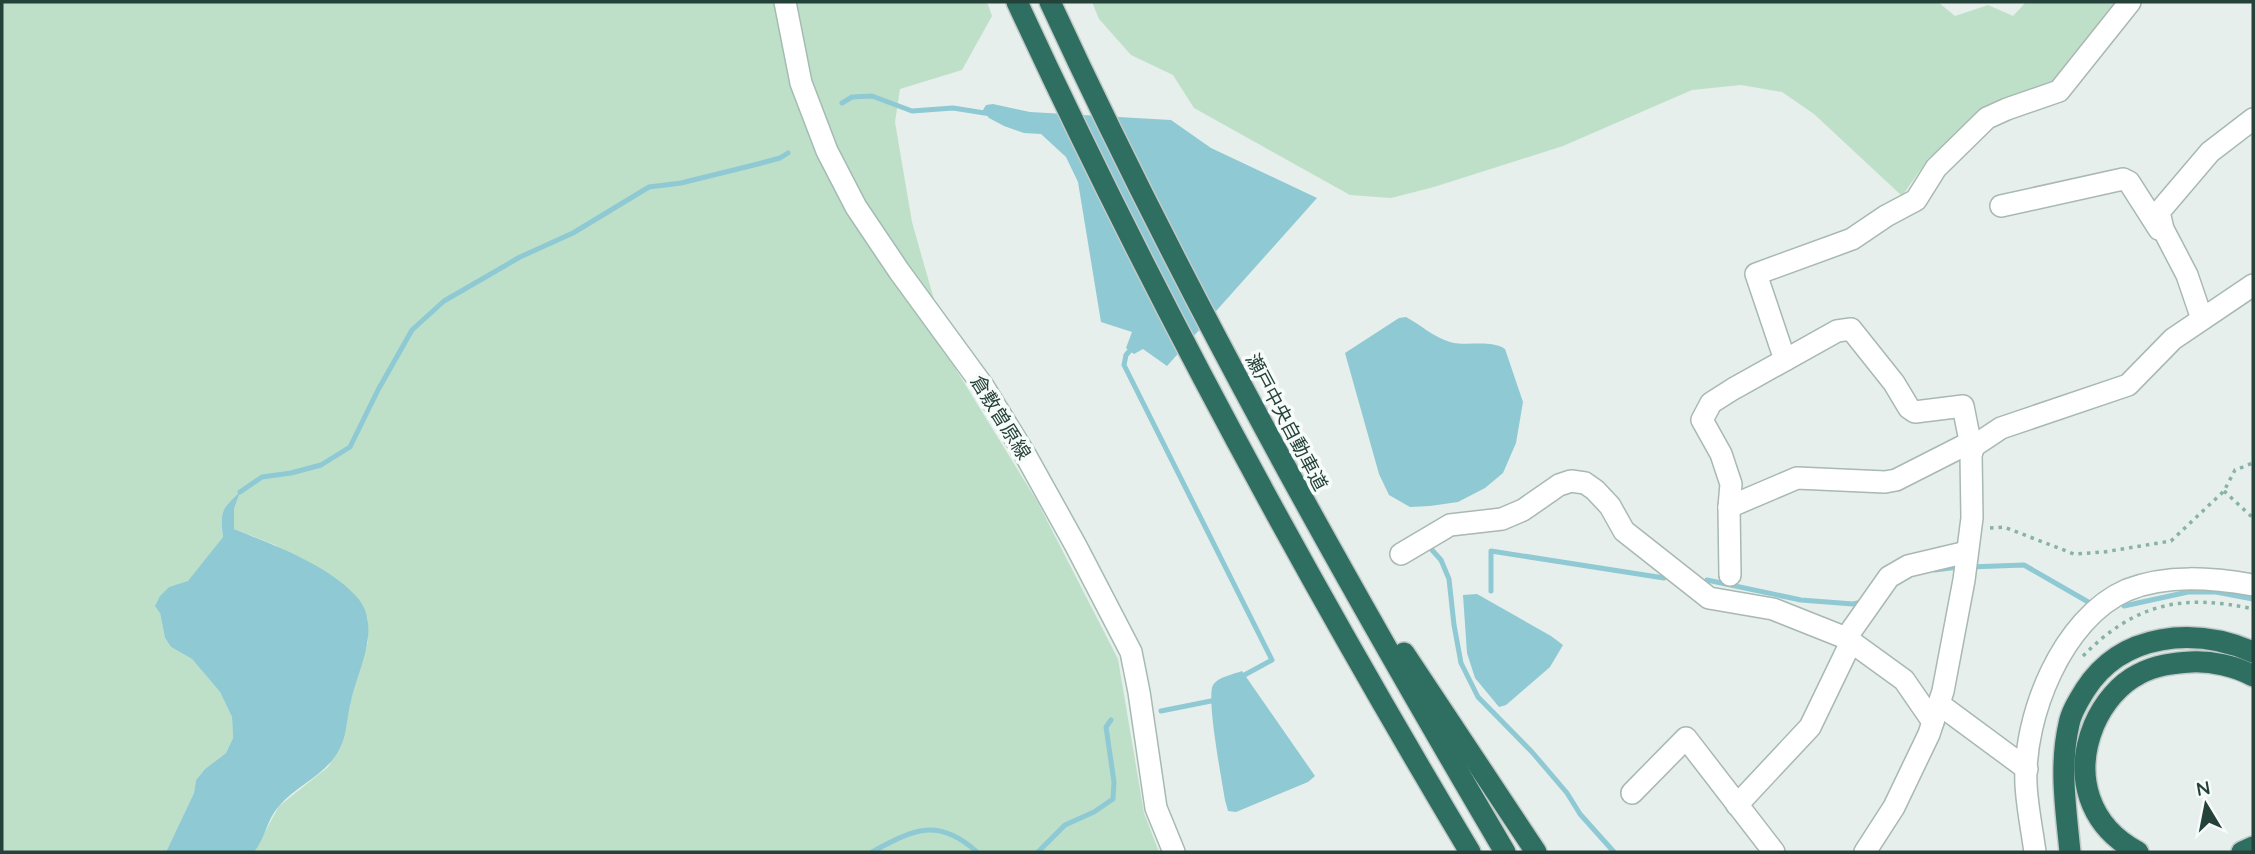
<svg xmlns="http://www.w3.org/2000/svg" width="2255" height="854" font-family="Quicksand,'Noto Sans JP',sans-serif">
<rect width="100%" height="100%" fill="#e6efeb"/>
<g fill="#bfe0c8">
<path d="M2 2H987L992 16 962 70 900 89 895 122 912 222 952 363 1037 501 1118 659 1144 813 1159 852H254L279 806 328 767 341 746 353 689 368 642V619L361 603 275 545 234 529V509L239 494C221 510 220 512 223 537L188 582 169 587 160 613 165 638 171 647 192 659 220 692 232 717 233 738 226 753 205 769 196 780 194 793 166 852H2Z"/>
<polygon points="1092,2 1938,2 1955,16 1988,5 2013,16 2026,2 2121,2 2056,81 1988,108 1928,159 1902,196 1814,114 1782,92 1741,85 1692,90 1563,146 1434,187 1391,198 1350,195 1194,108 1173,75 1131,55 1099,19"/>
</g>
<g fill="#8ec9d4">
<polygon points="993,104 1030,112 1171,120 1211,148 1317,198 1167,366 1143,349 1134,354 1126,348 1132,332 1101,322 1078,182 1066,157 1041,134 1024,133 1004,126 989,118 983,110 986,105"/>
<path d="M1406 317C1421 325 1433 337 1450 342 1468 347 1489 339 1505 349L1523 402 1516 443 1503 473 1485 488 1458 502 1430 506 1410 507 1389 495 1379 474 1345 353 1399 318Z"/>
<path d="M240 492 234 509V529C273 545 326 564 355 595 384 624 358 669 351 701 347 715 347 735 340 748 327 775 298 784 279 806 267 819 265 839 254 852H166L194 793 196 780 205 769 226 753 233 738 232 717 220 692 192 659 171 647 165 638 160 613 155 606 160 596 169 587 188 581 223 537C220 511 221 510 240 492Z"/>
<polygon points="1477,594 1551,636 1563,645 1550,667 1506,705 1499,707 1475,678 1467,653 1463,595"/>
<path d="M1242 671 1315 776 1308 782 1236 812 1228 811 1225 800C1222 781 1206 698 1213 685 1218 677 1234 674 1242 671Z"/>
</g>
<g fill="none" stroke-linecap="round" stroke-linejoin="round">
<g stroke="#8ec9d4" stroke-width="5">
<polyline points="842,103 852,97 872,96 912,111 953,108 991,114"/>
<polyline points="1133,347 1126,355 1124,365 1272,660 1239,678"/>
<polyline points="240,492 262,477 291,473 321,465 350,447 378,390 412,330 444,301 520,257 573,233 649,187 681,183 758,164 780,158 788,153"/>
<polyline points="1432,550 1441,560 1449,579 1454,625 1461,663 1478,697 1532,752 1567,793 1580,814 1614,852"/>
<polyline points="1969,567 2024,565 2090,603"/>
<polyline points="1935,570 1959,567"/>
<polyline points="1707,580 1801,600 1853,604 1862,602"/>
<polyline points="1491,591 1491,551 1664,578"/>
<polyline points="2124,606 2188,592 2216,592 2253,599"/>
<polyline points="1161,711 1216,700"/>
<path d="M872 852C914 829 938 817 977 852"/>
<polyline points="1038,852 1065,825 1094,812 1113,799 1114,782 1106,727 1111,720"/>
</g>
<g stroke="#a8b8b2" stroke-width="24">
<g id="street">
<polyline points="2001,206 2123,179 2129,182 2159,229 2162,229"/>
<polyline points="2202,319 2187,275 2163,229 2159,212 2210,152 2253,119"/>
<polyline points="1785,360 1756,274 1852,239 1886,216 1916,200 1936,168 1987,118 2007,109 2059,91 2130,2"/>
<polyline points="1729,507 1797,478 1885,482 1896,480 1961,447 1974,446"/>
<polyline points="1401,554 1450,525 1502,519 1523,510 1559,485 1571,481 1585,483 1595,490 1610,506 1624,531 1709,598 1773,609 1846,638 1889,577 1908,566 1967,552"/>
<polyline points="1730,575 1729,507 1731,484 1721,454 1702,420 1711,403 1733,389 1837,331 1851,329 1894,383 1909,408 1915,412 1963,406 1971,446"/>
<polyline points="1846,638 1904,680 1933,722"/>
<polyline points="1939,704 2027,769"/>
<polyline points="1632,793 1686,738 1774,852"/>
<polyline points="1737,805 1810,727 1851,642"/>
<polyline points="1865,852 1894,807 1929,734 1943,691 1964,580 1972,518 1971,455 1974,446 2001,428 2128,385 2173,339 2253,285"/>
<path d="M2035 852C2032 830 2027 806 2026 784 2023 717 2062 618 2127 590 2167 574 2212 578 2253 585"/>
</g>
</g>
<g stroke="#a4bbb3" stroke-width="24">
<polyline id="secondary" points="785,2 801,83 827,151 856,207 899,271 983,386 1026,456 1076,546 1131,652 1139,692 1156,808 1174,852"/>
</g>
<g stroke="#c2cac8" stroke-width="24">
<g id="highway">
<path d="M1017 2C1152 294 1305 576 1470 852"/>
<path d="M1050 2C1185 294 1342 575 1505 852"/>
<polyline points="1404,653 1536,852"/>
<path d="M2070 852C2066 809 2059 767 2069 724 2071 712 2079 700 2085 690 2122 632 2195 627 2253 652"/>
<path d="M2138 852C2089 826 2073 776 2094 725 2103 704 2119 684 2139 674 2156 665 2173 663 2191 662 2211 661 2236 666 2253 676"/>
<polyline points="2242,852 2253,847"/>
</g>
</g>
<g stroke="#86b3a5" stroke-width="3.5" stroke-dasharray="3.5 5" stroke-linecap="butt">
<polyline points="2224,491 2253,518"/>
<polyline points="1990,528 2004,527 2074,554 2104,552 2171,541 2224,491 2235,470 2253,463"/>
<path d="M2083 656C2134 604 2182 593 2253 609"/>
</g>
<use href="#street" stroke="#fff" stroke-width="21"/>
<use href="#secondary" stroke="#fff" stroke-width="21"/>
<use href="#highway" stroke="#2f6f62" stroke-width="21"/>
</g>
<g text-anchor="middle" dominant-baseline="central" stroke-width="7" stroke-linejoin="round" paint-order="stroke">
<g font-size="19" fill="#24423a" stroke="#f7fbf9">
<text transform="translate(1001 417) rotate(58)">倉敷曽原線</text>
<text transform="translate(1287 422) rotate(62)">瀬戸中央自動車道</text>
</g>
</g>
<rect width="2255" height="854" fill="none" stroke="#24423a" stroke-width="7"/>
<g transform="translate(2206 805) rotate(350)" stroke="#f7fbf9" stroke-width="5" paint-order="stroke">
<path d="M0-5L12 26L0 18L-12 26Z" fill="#24423a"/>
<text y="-10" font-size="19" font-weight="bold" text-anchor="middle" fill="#24423a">N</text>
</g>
</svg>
